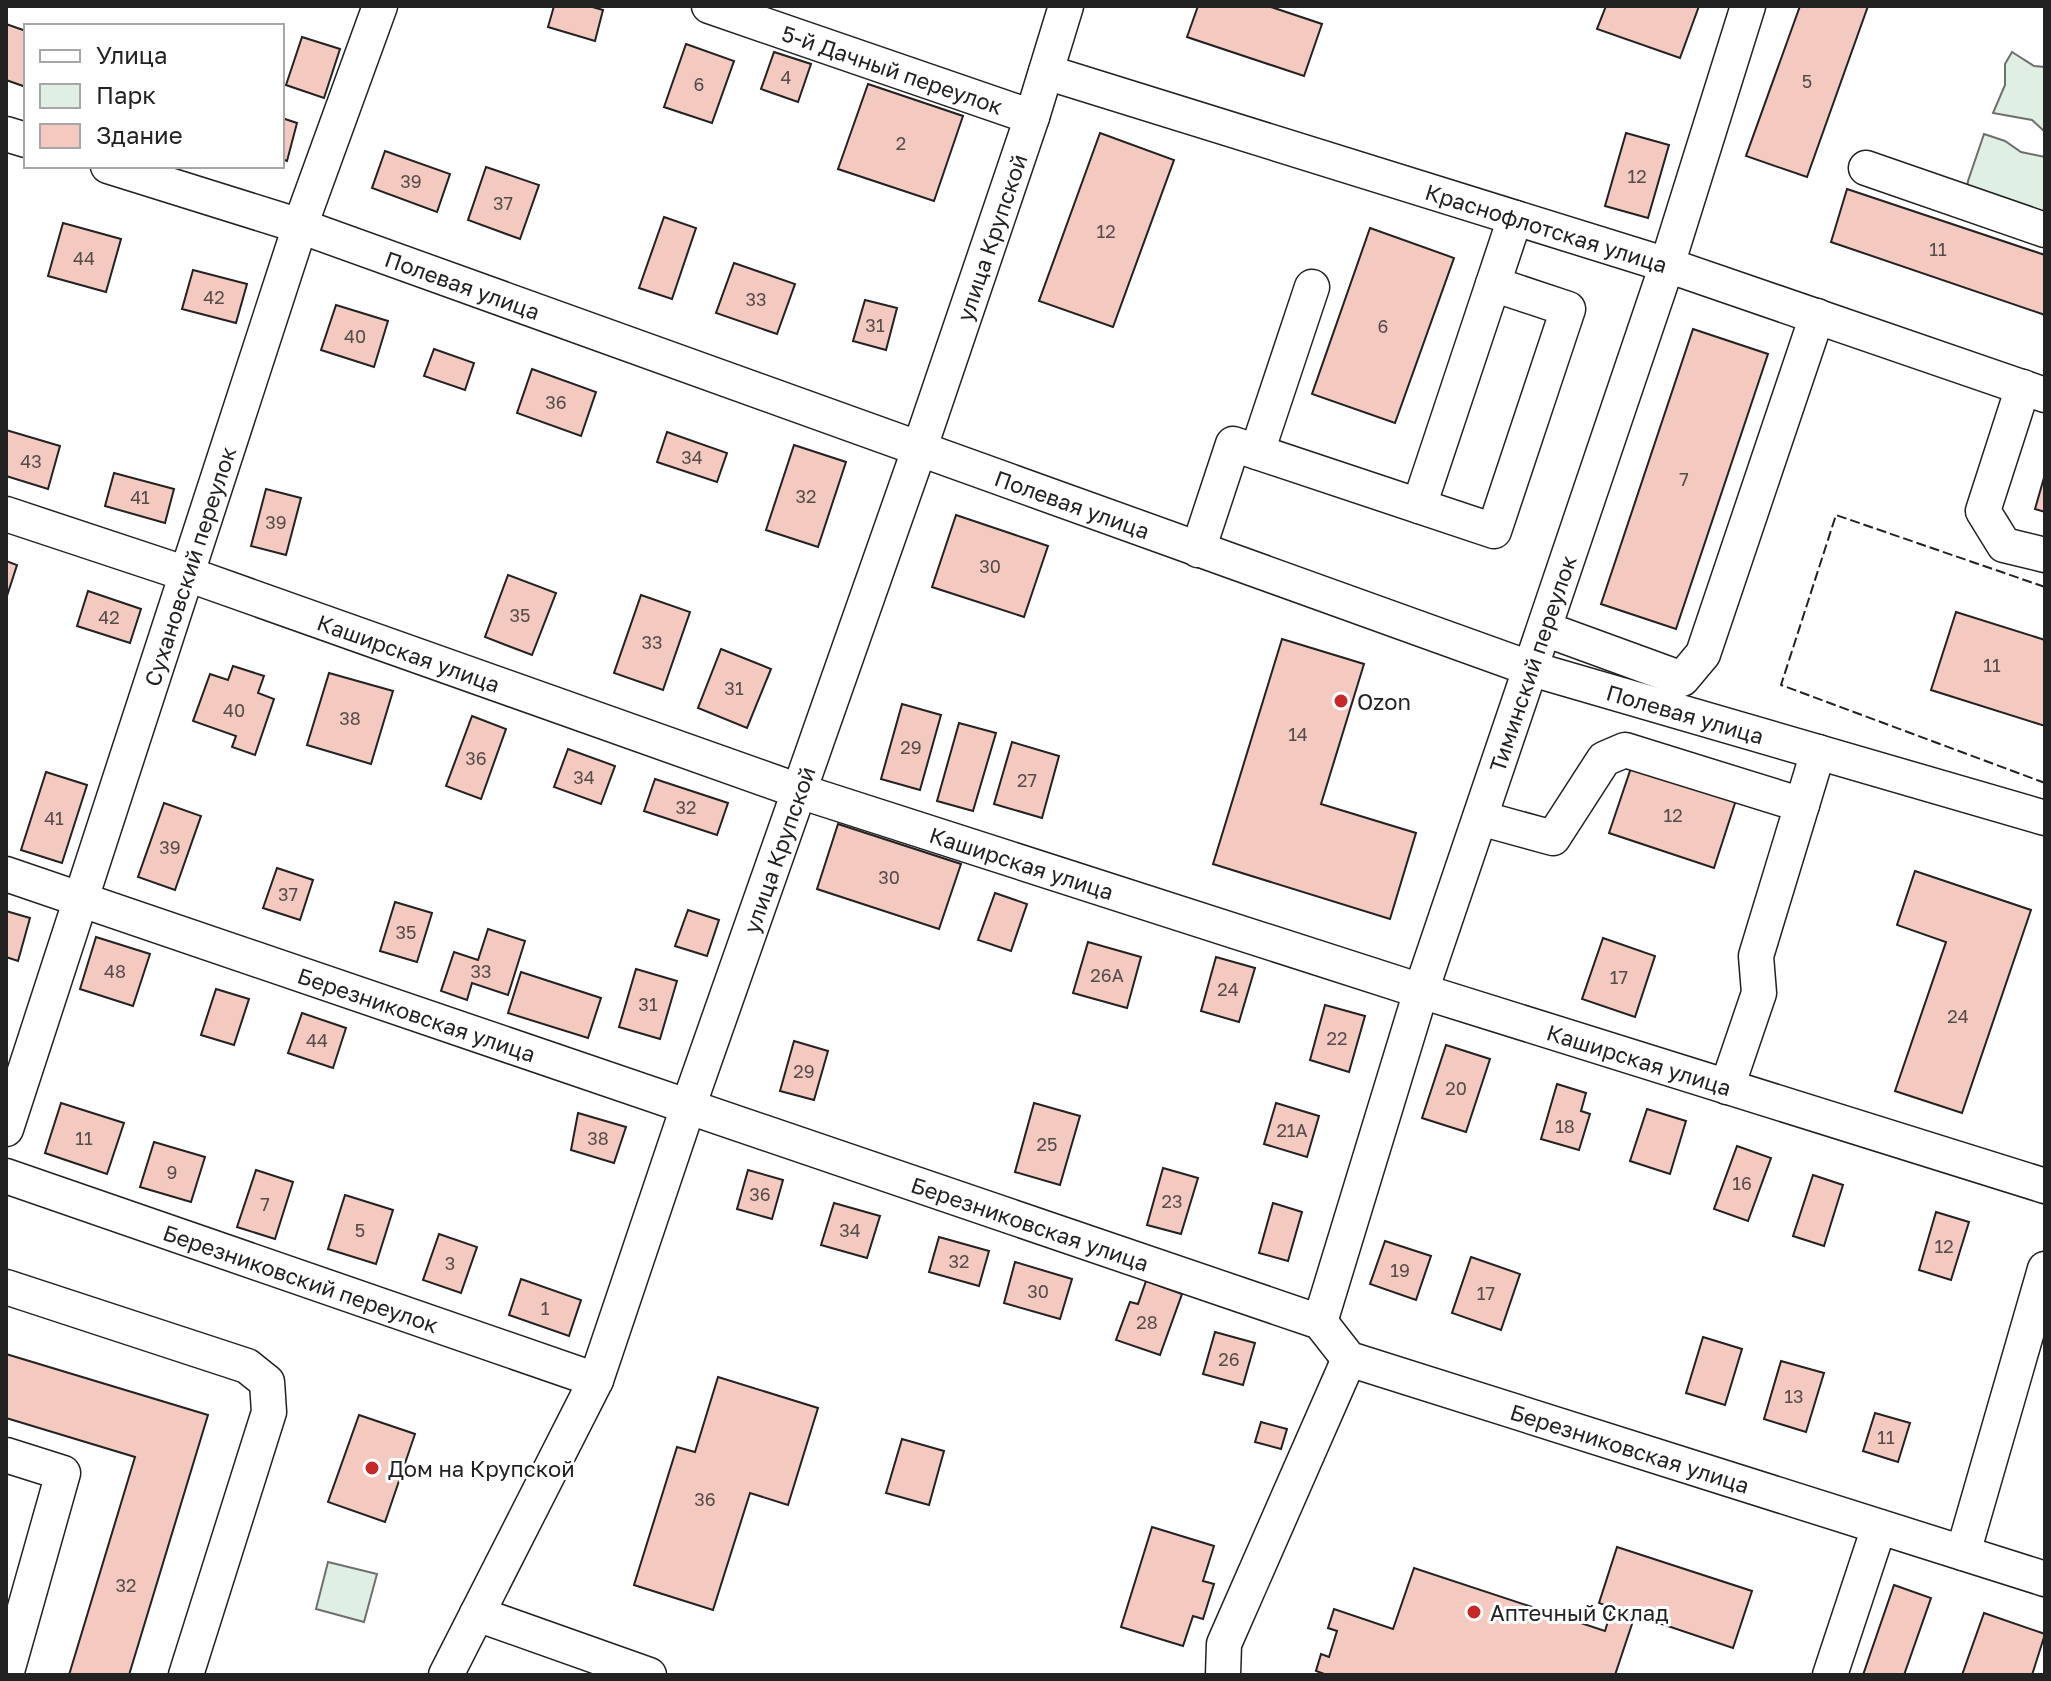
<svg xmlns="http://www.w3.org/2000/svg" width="2051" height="1681" font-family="'Golos Text',sans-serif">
<rect width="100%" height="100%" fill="#fff"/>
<g fill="#e0efe3" stroke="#6f6f6f" stroke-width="2">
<polygon points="2012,52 2034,66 2045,67 2045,132 2032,120 1993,113 2005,85 2005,64"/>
<polygon points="1984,134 2005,141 2021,152 2045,157 2045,225 1966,195 1968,181"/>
<polygon points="328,1562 377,1574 364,1622 316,1609"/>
</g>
<g fill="#f3c9c0" stroke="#222" stroke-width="2">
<polygon points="554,6 589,6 603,10 595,41 548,27"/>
<polygon points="1198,6 1268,6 1322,24 1304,76 1187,37"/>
<polygon points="1606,6 1699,6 1680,58 1597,29"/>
<polygon points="1800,6 1868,6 1807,177 1746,156"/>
<polygon points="6,24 26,31 26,87 6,80"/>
<polygon points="302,37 340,49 324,98 286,85"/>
<polygon points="686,44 734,61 712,123 664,107"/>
<polygon points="774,52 811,64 798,102 761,89"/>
<polygon points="868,84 963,116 934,201 838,169"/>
<polygon points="282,118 297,123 287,161 282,159"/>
<polygon points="1100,133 1174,160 1113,327 1039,301"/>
<polygon points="1626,133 1669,145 1648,218 1605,206"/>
<polygon points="385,151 450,174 437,212 372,188"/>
<polygon points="486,167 539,185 520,239 468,220"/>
<polygon points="1847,189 2045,255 2045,315 1831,242"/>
<polygon points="664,217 696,228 672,299 639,288"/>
<polygon points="63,223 121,239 106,292 48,276"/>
<polygon points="1370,228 1454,258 1395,423 1312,394"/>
<polygon points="734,263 795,284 777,334 716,313"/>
<polygon points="193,270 247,284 236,323 182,309"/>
<polygon points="865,300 897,308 886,350 853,341"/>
<polygon points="336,305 388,321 374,367 321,350"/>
<polygon points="1693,329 1768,354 1676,629 1601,604"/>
<polygon points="434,349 474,363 465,390 424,376"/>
<polygon points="532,369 596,392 581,436 517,413"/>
<polygon points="6,430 60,446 48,489 6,476"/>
<polygon points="667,432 727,453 717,482 657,462"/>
<polygon points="794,445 846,462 818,547 766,530"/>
<polygon points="114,473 174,489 165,523 105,506"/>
<polygon points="2045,474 2045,512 2035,509"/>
<polygon points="266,489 301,498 286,555 251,546"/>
<polygon points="956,515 1048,546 1024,617 932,587"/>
<polygon points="6,561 17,565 6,599"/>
<polygon points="508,575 556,593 532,655 485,637"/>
<polygon points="88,591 141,609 130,643 77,626"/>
<polygon points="641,595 690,612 663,690 614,673"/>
<polygon points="1956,612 2045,640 2045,726 1931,690"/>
<polygon points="1282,639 1364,664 1321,804 1416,833 1390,919 1213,864"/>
<polygon points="721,649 771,669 747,728 698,708"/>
<polygon points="233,666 264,676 258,693 274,699 255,755 232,747 236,736 193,721 210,674 228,680"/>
<polygon points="329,673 393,691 371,764 307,745"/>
<polygon points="902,704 941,715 920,790 881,779"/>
<polygon points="472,716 506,729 481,799 446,786"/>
<polygon points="959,723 996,733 973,811 937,801"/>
<polygon points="1012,742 1059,756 1042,818 994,804"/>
<polygon points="568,749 615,766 601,804 554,787"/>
<polygon points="1633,762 1737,797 1714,868 1609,833"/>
<polygon points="46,772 87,785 62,863 21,850"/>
<polygon points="655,779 728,803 717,835 644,811"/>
<polygon points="164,803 201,816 175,890 138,877"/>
<polygon points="838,824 961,864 939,929 817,889"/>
<polygon points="277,868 313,880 300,920 263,908"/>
<polygon points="1915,871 2031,910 1962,1113 1895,1091 1946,942 1897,925"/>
<polygon points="995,893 1027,904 1011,951 978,940"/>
<polygon points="395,902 432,913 417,962 380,951"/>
<polygon points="688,910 719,920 707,956 675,946"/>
<polygon points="6,911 30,918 18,961 6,957"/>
<polygon points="488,929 525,941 508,995 472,983 467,1000 441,991 454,952 478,960"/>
<polygon points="96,937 150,954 133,1006 80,989"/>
<polygon points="1603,938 1655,956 1635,1017 1582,999"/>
<polygon points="1088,942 1141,957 1127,1008 1073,993"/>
<polygon points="1216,957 1255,968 1239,1022 1201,1011"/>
<polygon points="636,969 677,981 660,1039 619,1027"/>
<polygon points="521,972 601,998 588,1038 508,1013"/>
<polygon points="216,989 249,999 234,1045 201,1035"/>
<polygon points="1325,1005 1365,1016 1349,1072 1310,1060"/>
<polygon points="302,1013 346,1028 333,1068 288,1053"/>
<polygon points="794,1041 828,1051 814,1100 780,1091"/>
<polygon points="1446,1045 1490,1059 1466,1132 1422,1118"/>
<polygon points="1557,1084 1586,1093 1581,1111 1590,1114 1579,1150 1541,1139"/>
<polygon points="61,1103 124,1123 107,1174 45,1153"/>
<polygon points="1034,1103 1080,1116 1060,1185 1015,1172"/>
<polygon points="1276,1103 1319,1116 1307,1157 1264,1144"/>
<polygon points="1647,1109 1686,1121 1670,1174 1630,1161"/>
<polygon points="578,1113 626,1127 614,1163 571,1150"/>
<polygon points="154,1142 205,1157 191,1202 140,1187"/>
<polygon points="1737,1146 1771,1158 1748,1221 1714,1209"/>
<polygon points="1163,1168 1198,1178 1181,1234 1147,1225"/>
<polygon points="256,1170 293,1182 275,1239 237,1227"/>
<polygon points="748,1170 783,1180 772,1219 737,1209"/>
<polygon points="1813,1175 1843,1185 1824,1246 1793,1236"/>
<polygon points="345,1195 393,1210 376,1264 328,1249"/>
<polygon points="834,1203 880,1216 867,1258 821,1245"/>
<polygon points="1273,1203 1302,1212 1288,1261 1259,1253"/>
<polygon points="1936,1212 1969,1222 1951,1280 1919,1270"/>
<polygon points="439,1234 477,1247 461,1293 423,1280"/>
<polygon points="939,1237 989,1251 979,1286 929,1272"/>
<polygon points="1385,1241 1431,1256 1416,1300 1370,1284"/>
<polygon points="1471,1257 1520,1274 1501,1330 1452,1313"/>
<polygon points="1015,1262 1072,1279 1060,1319 1004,1303"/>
<polygon points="521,1279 581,1300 569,1336 509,1315"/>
<polygon points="1146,1281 1182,1294 1160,1355 1116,1340 1130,1302 1138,1304"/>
<polygon points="1215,1332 1255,1343 1243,1385 1203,1374"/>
<polygon points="1703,1337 1742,1349 1725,1405 1686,1393"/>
<polygon points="6,1354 208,1415 129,1675 69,1675 135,1457 6,1418"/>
<polygon points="1781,1361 1824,1373 1806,1432 1764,1419"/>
<polygon points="718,1377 818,1408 788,1505 750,1493 713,1610 634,1585 677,1447 695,1452"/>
<polygon points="1875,1413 1910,1423 1898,1462 1863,1451"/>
<polygon points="359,1415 415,1434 385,1522 328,1502"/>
<polygon points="1261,1422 1287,1429 1281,1449 1255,1442"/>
<polygon points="902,1439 944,1451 929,1505 886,1493"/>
<polygon points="1152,1527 1214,1546 1203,1581 1214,1584 1203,1619 1193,1616 1183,1646 1121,1627"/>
<polygon points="1617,1547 1752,1591 1733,1648 1635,1615 1615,1675 1327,1675 1316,1671 1321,1654 1329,1657 1337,1631 1328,1628 1334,1609 1393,1629 1414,1568 1605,1631 1612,1608 1599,1603"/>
<polygon points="1894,1585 1931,1598 1904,1675 1863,1675"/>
<polygon points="1984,1613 2045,1634 2032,1675 1962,1675"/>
</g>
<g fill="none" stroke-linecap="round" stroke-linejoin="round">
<g stroke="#222" stroke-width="37">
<g id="minor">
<path id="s1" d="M709 6 1032 117"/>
<path id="s2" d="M1046 72 1667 265 2045 395"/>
<polyline points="6,134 26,140"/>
<path id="s3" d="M108 166 300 226 1532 669 2045 818"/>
<polyline points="1866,168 2045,230"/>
<polyline points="2023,387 1983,511 2004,545 2045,555"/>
<polyline points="1257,452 1312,287"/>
<polyline points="1419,506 1493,284"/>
<path id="s4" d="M6 514 187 574 799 791 1421 991 2045 1186"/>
<polyline points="1198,550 1233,444 1494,531 1568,309 1493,284 1515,218"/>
<polyline points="1545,629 1682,679 1703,654 1817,316"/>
<polyline points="1480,818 1553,838 1604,759 1625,750 1802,805"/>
<path id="s5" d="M6 874 1320 1322 1349 1359 2045 1579"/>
<polyline points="1727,1087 1759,993 1756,956 1818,752"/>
<path id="s6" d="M6 1129 300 226 380 6"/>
<path id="s7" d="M6 1176 596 1380"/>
<polyline points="6,1287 247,1366 267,1382 269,1412 186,1675"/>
<path id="s8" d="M1320 1322 1421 991 1667 265 1748 6"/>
<polyline points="6,1455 63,1473 6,1675"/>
<polyline points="1963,1553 2045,1269"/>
<polyline points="477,1614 649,1675"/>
<path id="s9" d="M446 1675 596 1380 688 1107 919 450 1032 117 1066 6"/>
<polyline points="1223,1675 1224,1644 1349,1359"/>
<polyline points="1830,1675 1879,1527"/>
</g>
</g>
<use href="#minor" stroke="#fff" stroke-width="34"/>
<polyline stroke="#222" stroke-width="2" stroke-dasharray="10 4" stroke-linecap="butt" points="2045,587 1836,515 1781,685 2045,783"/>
</g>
<g fill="#c62828" stroke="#fff" stroke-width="3">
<circle cx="1341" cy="701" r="8"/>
<circle cx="372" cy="1468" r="8"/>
<circle cx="1474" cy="1612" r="8"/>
</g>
<g text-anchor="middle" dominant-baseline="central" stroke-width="6" stroke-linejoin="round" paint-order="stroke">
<g font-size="18" fill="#564c4a">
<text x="786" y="77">4</text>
<text x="1807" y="81">5</text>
<text x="699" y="84">6</text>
<text x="901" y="143">2</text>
<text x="1637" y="176">12</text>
<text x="411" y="181">39</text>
<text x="503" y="203">37</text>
<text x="1106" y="231">12</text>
<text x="1938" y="249">11</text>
<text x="84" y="258">44</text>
<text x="214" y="297">42</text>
<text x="756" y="299">33</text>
<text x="875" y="325">31</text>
<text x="1383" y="326">6</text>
<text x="355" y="336">40</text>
<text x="556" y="402">36</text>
<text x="692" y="457">34</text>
<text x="31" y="461">43</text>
<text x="1684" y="479">7</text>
<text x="806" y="496">32</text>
<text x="140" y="497">41</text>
<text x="276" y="522">39</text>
<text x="990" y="566">30</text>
<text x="520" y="615">35</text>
<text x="109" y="617">42</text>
<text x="652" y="642">33</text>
<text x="1992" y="665">11</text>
<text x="734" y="688">31</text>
<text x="234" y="710">40</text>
<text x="350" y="718">38</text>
<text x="1298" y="734">14</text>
<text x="911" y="747">29</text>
<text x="476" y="758">36</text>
<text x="584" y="777">34</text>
<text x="1027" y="780">27</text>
<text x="686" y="807">32</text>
<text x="1673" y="815">12</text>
<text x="54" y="818">41</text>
<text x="170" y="847">39</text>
<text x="889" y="877">30</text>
<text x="288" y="894">37</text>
<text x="406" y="932">35</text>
<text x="115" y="971">48</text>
<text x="481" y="971">33</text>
<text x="1107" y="975">26А</text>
<text x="1619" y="977">17</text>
<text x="1228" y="989">24</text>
<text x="648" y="1004">31</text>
<text x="1958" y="1016">24</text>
<text x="1337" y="1038">22</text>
<text x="317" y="1040">44</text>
<text x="804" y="1071">29</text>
<text x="1456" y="1088">20</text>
<text x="1565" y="1126">18</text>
<text x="1292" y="1130">21А</text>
<text x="84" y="1138">11</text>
<text x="598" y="1138">38</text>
<text x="1047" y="1144">25</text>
<text x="172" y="1172">9</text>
<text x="1742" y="1183">16</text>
<text x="760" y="1194">36</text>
<text x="1172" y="1201">23</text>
<text x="265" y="1204">7</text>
<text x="360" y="1230">5</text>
<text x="850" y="1230">34</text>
<text x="1944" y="1246">12</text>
<text x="959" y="1261">32</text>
<text x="450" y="1263">3</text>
<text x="1400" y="1270">19</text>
<text x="1038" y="1291">30</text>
<text x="1486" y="1293">17</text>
<text x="545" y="1308">1</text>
<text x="1147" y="1322">28</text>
<text x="1229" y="1359">26</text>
<text x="1794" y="1396">13</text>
<text x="1886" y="1437">11</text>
<text x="705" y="1499">36</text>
<text x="126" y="1585">32</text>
</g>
<g font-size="22" fill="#222" stroke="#fff">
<text stroke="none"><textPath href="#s1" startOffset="194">5-й Дачный переулок</textPath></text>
<text stroke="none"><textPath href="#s2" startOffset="524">Краснофлотская улица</textPath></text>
<text stroke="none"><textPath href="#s9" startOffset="1540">улица Крупской</textPath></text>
<text stroke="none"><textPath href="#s3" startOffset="374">Полевая улица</textPath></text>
<text stroke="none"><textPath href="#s3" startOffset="1022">Полевая улица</textPath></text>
<text stroke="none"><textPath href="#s6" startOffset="592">Сухановский переулок</textPath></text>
<text stroke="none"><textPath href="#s4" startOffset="426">Каширская улица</textPath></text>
<text stroke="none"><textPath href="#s8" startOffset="692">Тиминский переулок</textPath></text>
<text stroke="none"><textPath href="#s3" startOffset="1670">Полевая улица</textPath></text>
<text stroke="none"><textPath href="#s9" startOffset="892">улица Крупской</textPath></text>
<text stroke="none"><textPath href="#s4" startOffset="1074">Каширская улица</textPath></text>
<text stroke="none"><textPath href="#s5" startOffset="434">Березниковская улица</textPath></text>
<text stroke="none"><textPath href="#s4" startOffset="1722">Каширская улица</textPath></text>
<text stroke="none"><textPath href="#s5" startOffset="1082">Березниковская улица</textPath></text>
<text stroke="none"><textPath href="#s7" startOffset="312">Березниковский переулок</textPath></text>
<text stroke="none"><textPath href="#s5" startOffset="1730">Березниковская улица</textPath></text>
</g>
<g font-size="22" fill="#222" stroke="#fff" text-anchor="start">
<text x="1357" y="701">Ozon</text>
<text x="388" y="1468">Дом на Крупской</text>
<text x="1490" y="1612">Аптечный Склад</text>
</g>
</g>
<rect width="2051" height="1681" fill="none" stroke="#222222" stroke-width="16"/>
<rect x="24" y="24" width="260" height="144" fill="#ffffff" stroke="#a7a7a7" stroke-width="2"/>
<rect x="40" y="50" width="40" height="12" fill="#ffffff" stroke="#a7a7a7" stroke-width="2"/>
<text x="96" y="64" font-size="24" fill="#222222">Улица</text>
<rect x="40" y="84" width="40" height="24" fill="#e0efe3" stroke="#a7a7a7" stroke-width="2"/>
<text x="96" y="104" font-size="24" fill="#222222">Парк</text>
<rect x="40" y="124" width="40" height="24" fill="#f3c9c0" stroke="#a7a7a7" stroke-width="2"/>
<text x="96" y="144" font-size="24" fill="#222222">Здание</text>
</svg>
